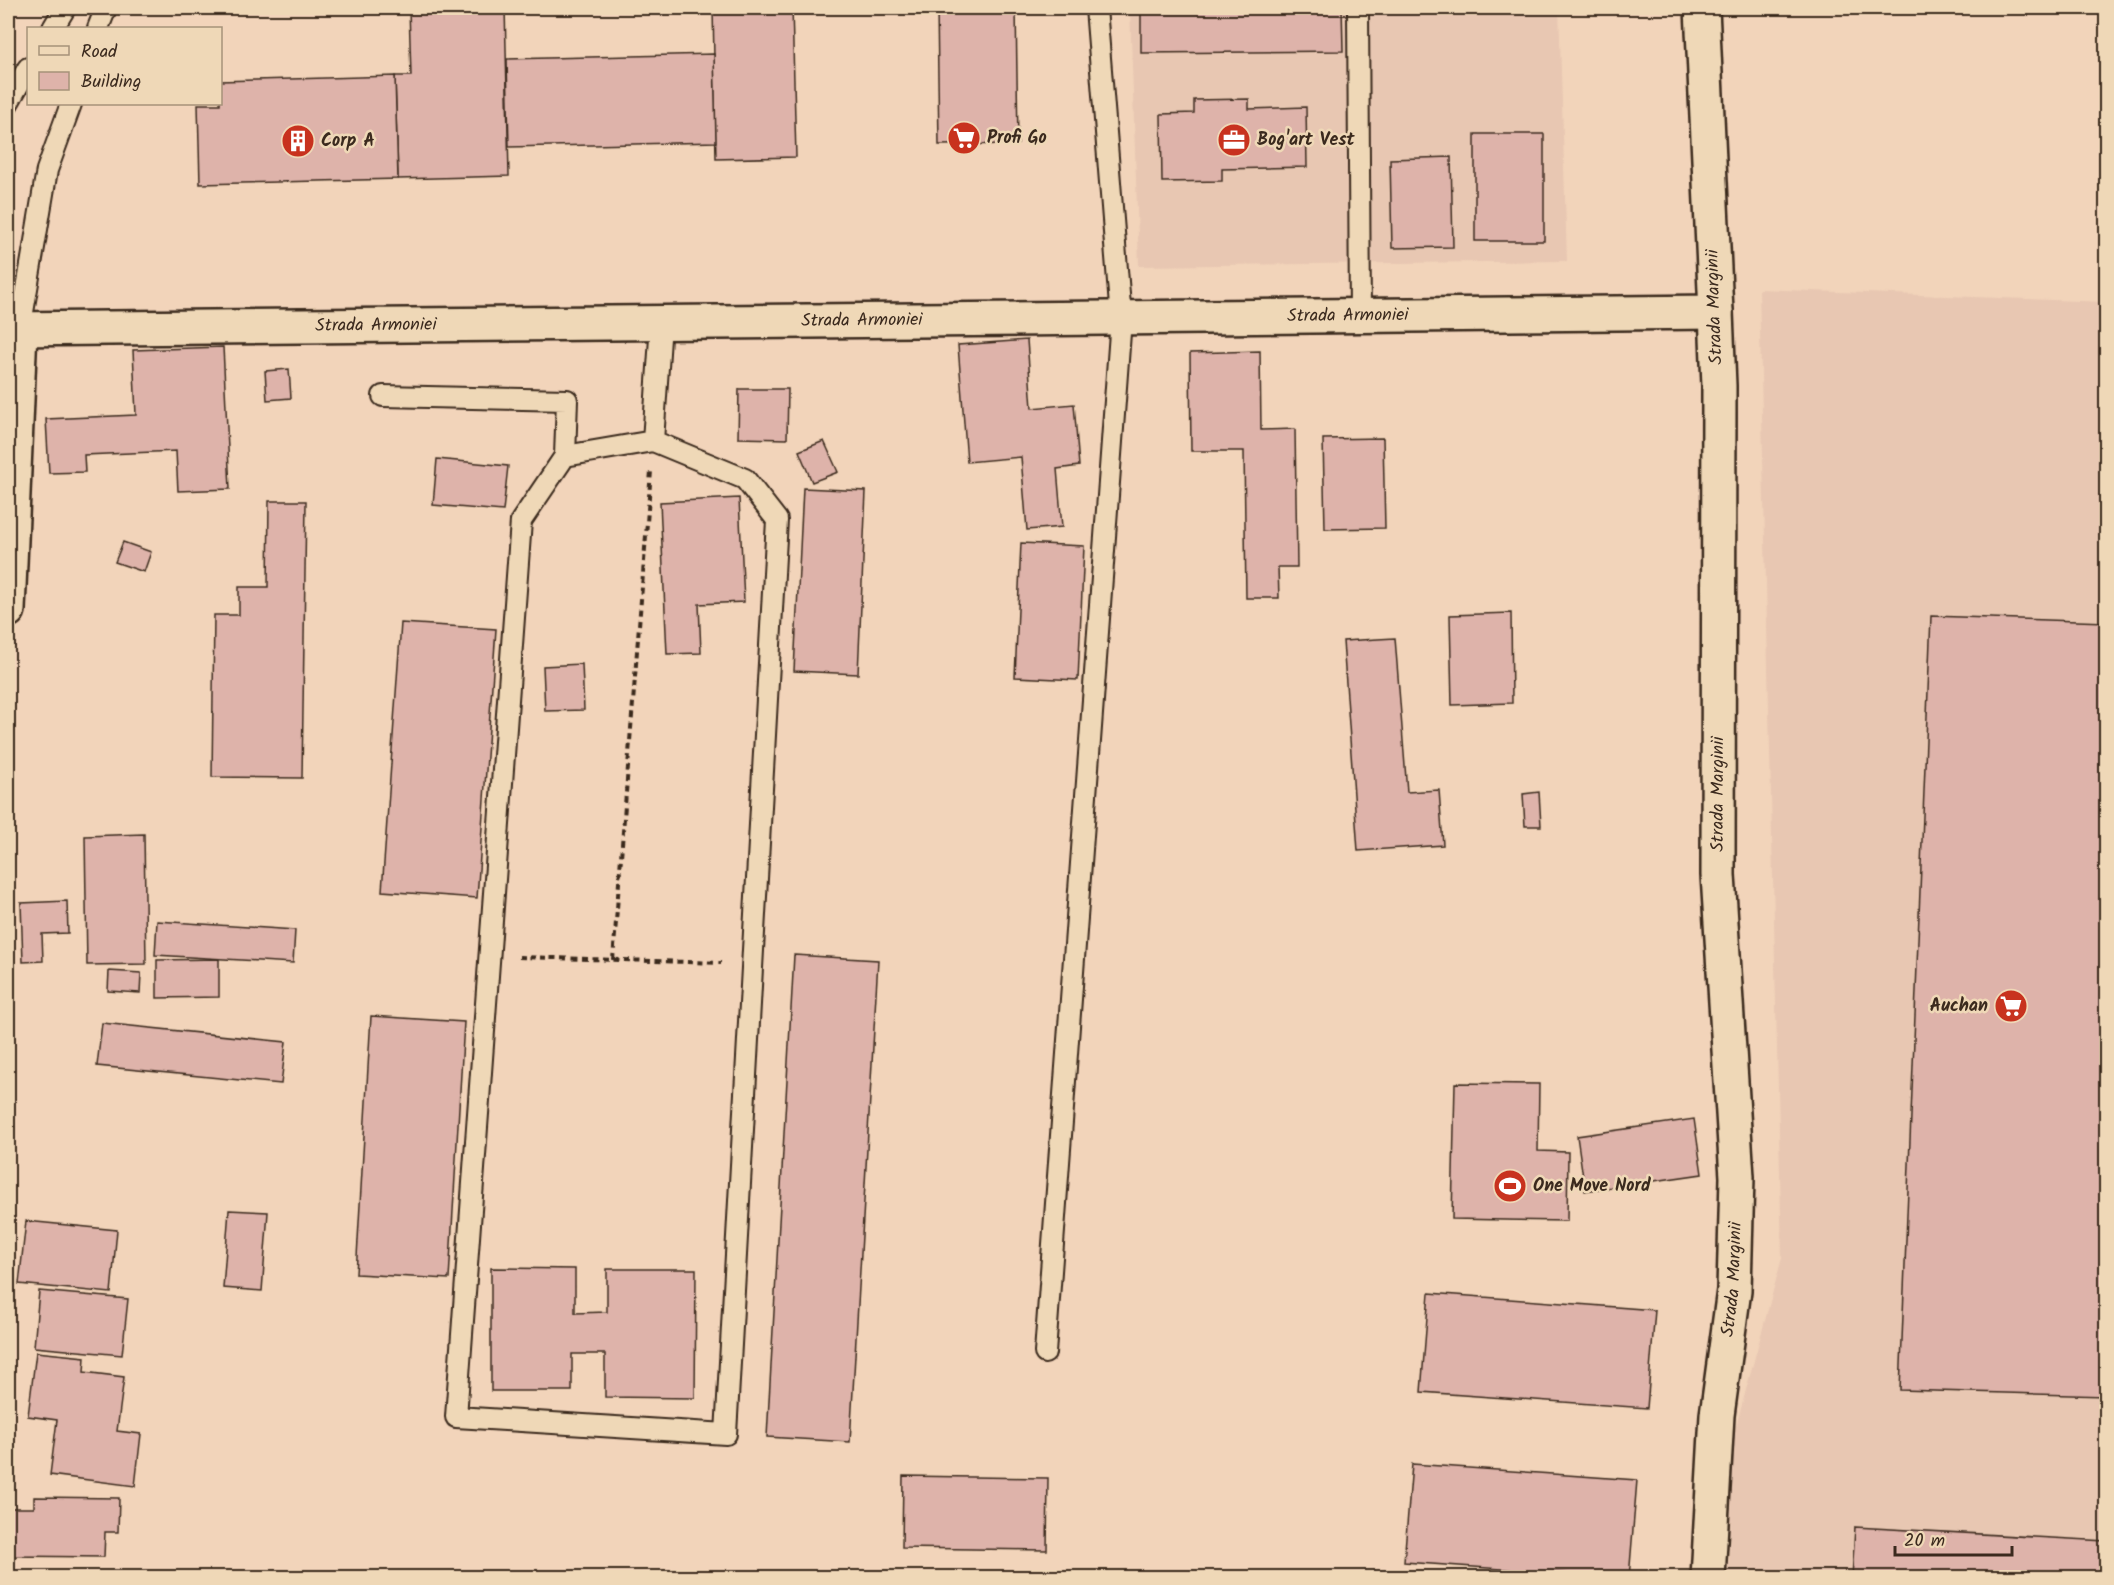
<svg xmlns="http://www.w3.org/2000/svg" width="2114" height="1585" font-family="Kalam,sans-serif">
<rect width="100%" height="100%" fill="#f2d4ba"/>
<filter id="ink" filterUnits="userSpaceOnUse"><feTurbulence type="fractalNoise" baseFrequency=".0167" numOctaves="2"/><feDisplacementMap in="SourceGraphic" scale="12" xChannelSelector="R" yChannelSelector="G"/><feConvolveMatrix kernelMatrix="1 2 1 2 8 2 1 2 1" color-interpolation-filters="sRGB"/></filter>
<g filter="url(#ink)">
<g fill="#e8c7b2">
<polygon points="1130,8 1559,8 1567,261 1139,266"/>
<polygon points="1759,289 2106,302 2106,1577 1728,1578 1734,1434 1782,1258"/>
</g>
<g fill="#deb3aa" stroke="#3b2a1e" stroke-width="1.5">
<polygon points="409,8 505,8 509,176 398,179 395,76 411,76"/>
<polygon points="713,8 792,8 796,157 716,159"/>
<polygon points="937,8 1016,8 1018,144 939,145"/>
<polygon points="1141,8 1342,8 1343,51 1141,53"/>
<polygon points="714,54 716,142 509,147 507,59"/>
<polygon points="395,76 398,179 200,184 198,104 220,104 220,81"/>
<polygon points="1249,99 1249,109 1306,107 1307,167 1222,169 1222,181 1162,182 1161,114 1194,113 1194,100"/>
<rect x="1475" y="134" width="69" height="107"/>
<polygon points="1451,157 1453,247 1392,248 1390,159"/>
<polygon points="1027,340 1032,408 1074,404 1079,466 1057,469 1062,527 1027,530 1021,457 967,462 958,345"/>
<polygon points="223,347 230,489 178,491 176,451 84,455 85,472 49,473 46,419 136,415 133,350"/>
<polygon points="1260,351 1261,430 1295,429 1297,567 1278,567 1279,598 1246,598 1244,451 1191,451 1190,353"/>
<polygon points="289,369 291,398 267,400 265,371"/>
<polygon points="739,389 788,389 787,439 738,438"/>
<polygon points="1383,438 1385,528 1325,529 1323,439"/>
<polygon points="824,441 838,472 812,482 799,451"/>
<polygon points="437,459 508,466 503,511 433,505"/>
<polygon points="803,488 866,491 858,674 794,671"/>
<polygon points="739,498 744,602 699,604 701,653 667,654 660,502"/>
<polygon points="269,501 306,501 302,778 212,777 214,615 239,615 239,587 268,587"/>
<polygon points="123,542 151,552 144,572 115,562"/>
<polygon points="1021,543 1084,546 1078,680 1015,677"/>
<polygon points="1511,613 1512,703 1452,705 1450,615"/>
<polygon points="1931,616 2106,622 2106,1396 1900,1390"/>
<polygon points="401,623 496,629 477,898 382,891"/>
<polygon points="1395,638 1407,792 1439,790 1443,845 1358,851 1343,641"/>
<polygon points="582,664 584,710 545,711 543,666"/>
<polygon points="1539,792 1541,826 1525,826 1523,794"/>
<polygon points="144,834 146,964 87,965 85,836"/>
<polygon points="67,901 68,933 42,934 43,961 23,962 21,903"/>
<polygon points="157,921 295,930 293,963 155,955"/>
<polygon points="794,955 878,960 850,1442 767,1437"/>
<polygon points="219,959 219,997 157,998 157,960"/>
<polygon points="109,971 141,973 140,993 108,991"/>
<polygon points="371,1016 464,1022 449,1279 356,1274"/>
<polygon points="102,1023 286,1042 281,1084 97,1066"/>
<polygon points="1455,1083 1539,1084 1538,1151 1568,1152 1567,1221 1452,1219"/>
<polygon points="1694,1119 1702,1174 1585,1191 1577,1136"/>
<polygon points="229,1210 268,1212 262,1291 223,1288"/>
<polygon points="26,1221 117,1230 111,1293 19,1284"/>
<polygon points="491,1268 575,1269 575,1313 607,1312 607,1269 696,1269 695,1398 605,1397 605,1354 572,1354 572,1391 491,1391"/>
<polygon points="39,1291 128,1299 122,1355 34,1347"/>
<polygon points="1429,1293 1655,1310 1647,1408 1421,1392"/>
<polygon points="36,1352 85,1357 84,1372 124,1377 117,1431 141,1434 135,1486 50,1475 57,1420 28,1416"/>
<polygon points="1412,1464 1637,1480 1629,1578 1404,1562"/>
<polygon points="903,1476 1048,1478 1047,1550 902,1548"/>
<polygon points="34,1497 119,1498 118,1532 105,1532 104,1557 8,1556 8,1508 34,1508"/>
<polygon points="1855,1527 2106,1541 2106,1578 1852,1578"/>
</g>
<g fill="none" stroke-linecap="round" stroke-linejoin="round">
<g stroke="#3b2a1e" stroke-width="24">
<g id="lane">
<polyline points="1358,8 1360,317"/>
<polyline points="53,28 65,8"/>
<polyline points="98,28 106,8"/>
<polyline points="8,103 28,68"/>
<polyline points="20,330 47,170 71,104"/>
<polyline points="383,396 567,400 565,456"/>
<polyline points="653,441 745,479 777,520 726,1434 456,1417 521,521 565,456 653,441 661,323"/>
<polyline points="1045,1353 1121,319 1096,8"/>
</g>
</g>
<g stroke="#3b2a1e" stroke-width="38">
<g id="street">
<polyline points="8,610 20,330"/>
<path id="s1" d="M1708 1578 1717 1415 1734 1290 1737 1177 1718 875 1719 386 1716 312"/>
</g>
</g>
<g stroke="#3b2a1e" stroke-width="38">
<g id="secondary">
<path id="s2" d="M8 329 1716 312 1702 8"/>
</g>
</g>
<g stroke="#3b2a1e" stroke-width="4" stroke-dasharray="6 4.5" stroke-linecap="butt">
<polyline points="519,957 721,963"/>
<polyline points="613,960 651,471"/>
</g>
<use href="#lane" stroke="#efd8b7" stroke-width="20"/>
<use href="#street" stroke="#efd8b7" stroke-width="33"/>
<use href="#secondary" stroke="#efd8b7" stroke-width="33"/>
</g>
</g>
<defs>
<g id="supermarket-disc" transform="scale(1.725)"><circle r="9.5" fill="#c8321e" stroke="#efd8b7"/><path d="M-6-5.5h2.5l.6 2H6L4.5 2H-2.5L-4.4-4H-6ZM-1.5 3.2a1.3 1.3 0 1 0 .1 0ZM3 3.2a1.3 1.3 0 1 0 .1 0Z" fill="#fff"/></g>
<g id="office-disc" transform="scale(1.725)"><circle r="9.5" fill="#c8321e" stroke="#efd8b7"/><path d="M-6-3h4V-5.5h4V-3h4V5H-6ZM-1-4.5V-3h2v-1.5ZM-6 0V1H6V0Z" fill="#fff"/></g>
<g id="building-disc" transform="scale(1.725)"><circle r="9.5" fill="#c8321e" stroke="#efd8b7"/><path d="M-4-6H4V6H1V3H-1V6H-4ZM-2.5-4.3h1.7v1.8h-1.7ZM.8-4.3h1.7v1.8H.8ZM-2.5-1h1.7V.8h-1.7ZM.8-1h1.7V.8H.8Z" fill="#fff"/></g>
<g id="stadium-disc" transform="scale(1.725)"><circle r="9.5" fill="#c8321e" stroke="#efd8b7"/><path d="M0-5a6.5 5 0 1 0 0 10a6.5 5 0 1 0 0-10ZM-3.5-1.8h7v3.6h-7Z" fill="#fff"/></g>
</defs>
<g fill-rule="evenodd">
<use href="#supermarket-disc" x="964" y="138"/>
<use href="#office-disc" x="1234" y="140"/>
<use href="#building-disc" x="298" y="141"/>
<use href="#supermarket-disc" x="2011" y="1006"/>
<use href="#stadium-disc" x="1510" y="1186"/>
</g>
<g text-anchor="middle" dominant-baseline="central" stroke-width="5" stroke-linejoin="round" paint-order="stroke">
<g font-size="18" font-weight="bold" fill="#3b2a1e" stroke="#efd8b7" text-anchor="start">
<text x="987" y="138">Profi Go</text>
<text x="1257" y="140">Bog'art Vest</text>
<text x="321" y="141">Corp A</text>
<text x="1988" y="1006" text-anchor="end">Auchan</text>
<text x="1533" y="1186">One Move Nord</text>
</g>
<g font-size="18" fill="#3b2a1e" stroke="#efd8b7">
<text transform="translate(1715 307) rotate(-92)">Strada Marginii</text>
<text stroke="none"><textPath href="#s2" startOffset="1340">Strada Armoniei</textPath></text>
<text stroke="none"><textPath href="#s2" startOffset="854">Strada Armoniei</textPath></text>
<text stroke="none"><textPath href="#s2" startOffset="368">Strada Armoniei</textPath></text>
<text stroke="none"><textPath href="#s1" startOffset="786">Strada Marginii</textPath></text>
<text stroke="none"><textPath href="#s1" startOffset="300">Strada Marginii</textPath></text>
</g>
</g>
<rect width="2114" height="1585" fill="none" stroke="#efd8b7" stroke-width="30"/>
<rect x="15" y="15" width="2084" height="1555" fill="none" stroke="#3b2a1e" stroke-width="2" filter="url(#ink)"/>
<rect x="27" y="27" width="195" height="78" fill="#efd8b7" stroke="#a7927a" stroke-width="1.5"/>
<rect x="39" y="46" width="30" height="9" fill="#efd8b7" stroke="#a7927a" stroke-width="1.5"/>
<text x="81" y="57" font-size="18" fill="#3b2a1e">Road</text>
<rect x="39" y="72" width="30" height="18" fill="#deb3aa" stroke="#a7927a" stroke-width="1.5"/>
<text x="81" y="87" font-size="18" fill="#3b2a1e">Building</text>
<path d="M1895 1546v9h117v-9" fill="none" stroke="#3b2a1e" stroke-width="3"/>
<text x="1904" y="1546" font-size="18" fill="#3b2a1e" stroke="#efd8b7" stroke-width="4.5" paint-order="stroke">20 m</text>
</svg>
